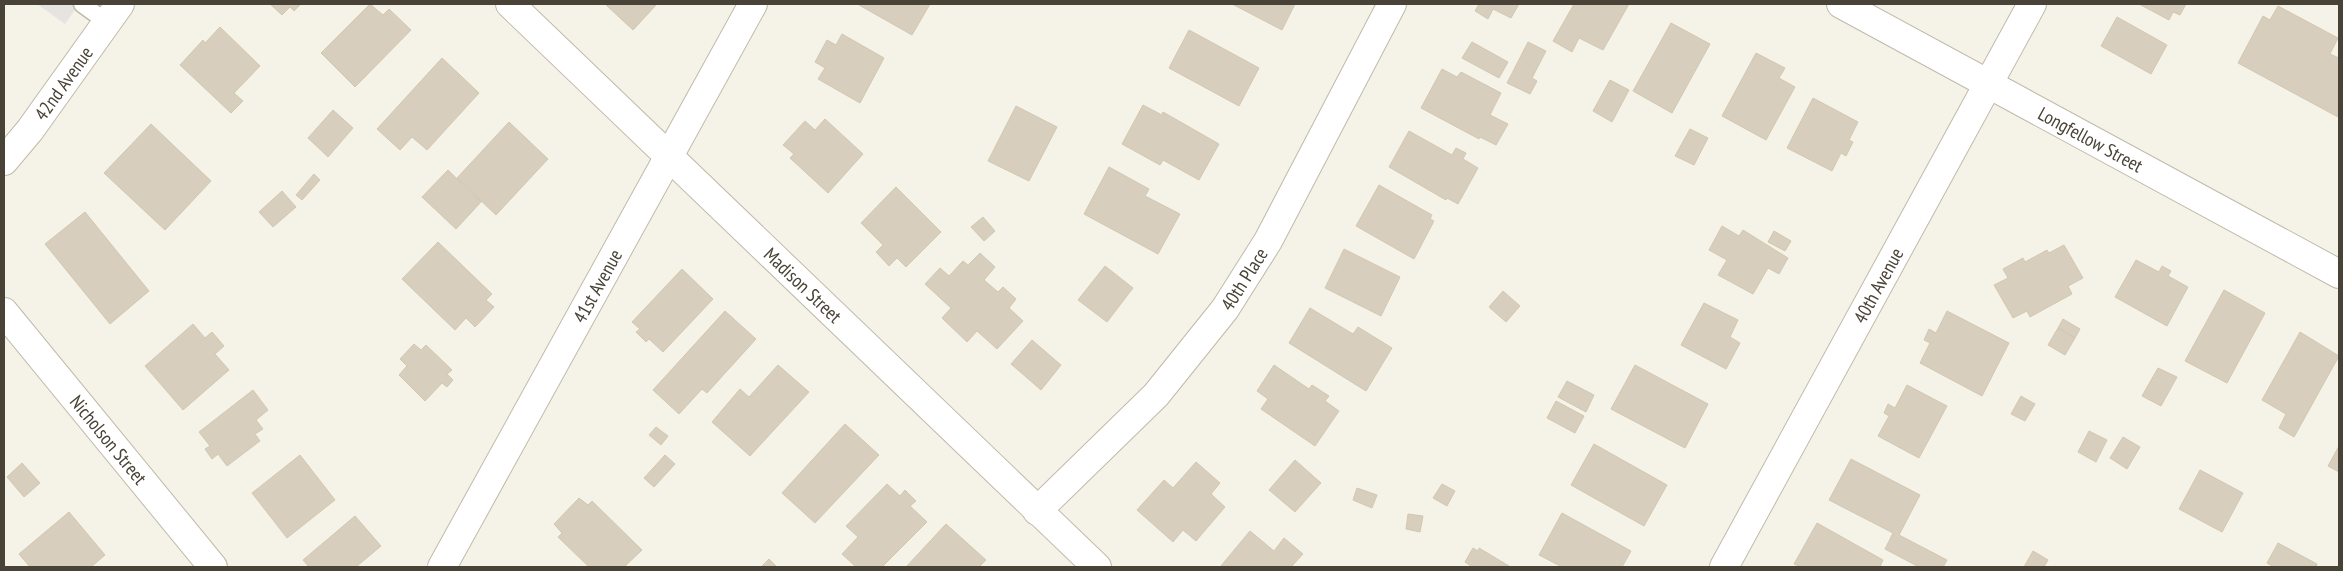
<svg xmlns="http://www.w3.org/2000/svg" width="2343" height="571" font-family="'PT Sans Narrow',sans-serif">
<rect width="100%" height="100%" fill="#f5f2e8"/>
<polygon fill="#e6e4e0" points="37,4 79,4 65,24"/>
<g fill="#d7cebd" stroke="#d3c7af">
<polygon points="270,4 301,4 294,11 290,7 282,15"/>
<polygon points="370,4 383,15 389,9 411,30 355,87 321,53"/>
<polygon points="605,4 657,4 633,30"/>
<polygon points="860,4 930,4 912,35 859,5"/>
<polygon points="1232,4 1295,4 1282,30"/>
<polygon points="1479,4 1519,4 1511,18 1493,9 1488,19 1475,11"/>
<polygon points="1574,4 1629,4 1603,50 1579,38 1572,52 1553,41"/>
<polygon points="2139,4 2186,4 2180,15 2173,12 2169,20"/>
<polygon points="2278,6 2338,38 2330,54 2339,58 2338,117 2238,63 2263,16 2270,20"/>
<polygon points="2117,17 2167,45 2151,74 2101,46"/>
<polygon points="1671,23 1710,44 1672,113 1633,91"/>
<polygon points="220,27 260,66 234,93 243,101 231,113 180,65 203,40 205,43"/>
<polygon points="1189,30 1259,68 1239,106 1169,68"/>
<polygon points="842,34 884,58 860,103 818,79 825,68 815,62 827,40 836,45"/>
<polygon points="1472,42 1508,62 1499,78 1462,58"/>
<polygon points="1528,42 1546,51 1532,78 1537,81 1530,94 1507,83"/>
<polygon points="1756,53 1785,68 1779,78 1795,87 1766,140 1722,116"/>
<polygon points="442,58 479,93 427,150 412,137 400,150 377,129"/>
<polygon points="1442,69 1457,77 1461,72 1501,93 1490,115 1508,124 1496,145 1480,137 1479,139 1421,108"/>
<polygon points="1610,80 1629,90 1612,122 1593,111"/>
<polygon points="1813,98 1858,122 1849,140 1853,142 1846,156 1841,153 1832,171 1787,148"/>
<polygon points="1143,105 1162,115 1163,112 1219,144 1199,180 1163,160 1160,165 1122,144"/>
<polygon points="1016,106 1057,127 1029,181 988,161"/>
<polygon points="333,110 353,128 328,157 308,138"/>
<polygon points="825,119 863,154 828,193 790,158 794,154 783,145 805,121 815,130"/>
<polygon points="509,122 548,159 496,215 457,178"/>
<polygon points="151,124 211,181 165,230 104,173"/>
<polygon points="1690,129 1708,138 1694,165 1675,156"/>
<polygon points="1409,131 1452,155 1456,148 1466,153 1463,159 1478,168 1458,204 1447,198 1446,200 1389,167"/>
<polygon points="1109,167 1149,189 1145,196 1180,214 1158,254 1084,214"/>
<polygon points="448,170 481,202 456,229 422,197"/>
<polygon points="314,174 320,180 302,200 296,195"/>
<polygon points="1379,185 1432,215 1430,219 1434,221 1414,259 1356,226"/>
<polygon points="896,187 941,232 906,267 897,258 889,266 876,252 883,245 861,223"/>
<polygon points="282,191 296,207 273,227 259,212"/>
<polygon points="85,212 149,291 110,324 45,244"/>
<polygon points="983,217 995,231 984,241 971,227"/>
<polygon points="1722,226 1739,236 1743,230 1788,258 1779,274 1768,268 1753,294 1718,275 1727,260 1709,250"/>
<polygon points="1774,231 1791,241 1785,251 1768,242"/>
<polygon points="438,242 492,294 486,300 494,307 475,327 466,318 455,330 402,279"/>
<polygon points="2064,245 2083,278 2068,286 2072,294 2030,317 2027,311 2013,318 1994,285 2008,278 2003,269 2023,258 2025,262 2047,250 2049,253"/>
<polygon points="1344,249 1400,277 1381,316 1325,288"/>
<polygon points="980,253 995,267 984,280 998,292 1003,287 1016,299 1009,308 1023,321 997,349 977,331 967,342 942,318 951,308 925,284 940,268 949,276 963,261 968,265"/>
<polygon points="2136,260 2159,272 2162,266 2171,271 2168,276 2188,287 2167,326 2115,297"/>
<polygon points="1105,266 1133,288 1107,322 1078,300"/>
<polygon points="682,269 713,299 663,352 649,339 646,342 636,332 640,329 632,322"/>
<polygon points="2224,290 2265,313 2227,383 2185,361"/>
<polygon points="1503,291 1520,306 1506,322 1489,307"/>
<polygon points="1704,303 1738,320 1730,337 1740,343 1726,369 1681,345"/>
<polygon points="1310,308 1353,334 1358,327 1392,348 1366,391 1289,343"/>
<polygon points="725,311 756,339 707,393 702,389 679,414 653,390"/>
<polygon points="1947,311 2009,343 1982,396 1920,363 1930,343 1924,340 1929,329 1936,333"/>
<polygon points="2063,319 2080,329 2075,338 2058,328"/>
<polygon points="193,324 205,338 212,332 224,346 215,354 229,370 183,410 145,366"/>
<polygon points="2058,328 2075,338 2065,355 2048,345"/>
<polygon points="2300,332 2339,356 2294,437 2279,428 2286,414 2262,400"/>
<polygon points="1032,340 1061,365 1041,390 1011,364"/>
<polygon points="414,344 421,350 426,345 452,370 447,374 453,380 447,387 442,383 425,401 399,375 407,366 400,359"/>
<polygon points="778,365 809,392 750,456 712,422 740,389 749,397"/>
<polygon points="1274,365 1309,389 1312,385 1329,396 1325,401 1339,411 1315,446 1261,409 1268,399 1257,391"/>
<polygon points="1635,365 1708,404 1685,448 1611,409"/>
<polygon points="2158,368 2177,377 2161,406 2142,396"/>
<polygon points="1567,381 1594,395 1586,412 1558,397"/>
<polygon points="1907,385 1947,406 1919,458 1878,436 1889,416 1884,413 1888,404 1895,408"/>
<polygon points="253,390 268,410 256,420 263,429 255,434 260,441 227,466 218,454 212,459 205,449 210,446 199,432"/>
<polygon points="2021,396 2035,404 2025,421 2011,414"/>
<polygon points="1556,401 1584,416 1575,433 1547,418"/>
<polygon points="845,424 879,455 815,523 782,493"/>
<polygon points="656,427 668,436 661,445 649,435"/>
<polygon points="2089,431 2107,440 2096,462 2078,452"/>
<polygon points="2123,437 2140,447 2127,469 2110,458"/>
<polygon points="1594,444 1667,485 1644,526 1571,485"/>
<polygon points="2339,446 2339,472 2328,466"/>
<polygon points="300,455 335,500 287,538 252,493"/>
<polygon points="665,455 675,464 654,487 644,478"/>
<polygon points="1851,459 1920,495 1899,535 1947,560 1943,567 1919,567 1885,549 1893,533 1829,500"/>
<polygon points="1295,460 1321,483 1295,512 1269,490"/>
<polygon points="1196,462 1220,483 1211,494 1225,507 1196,541 1183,530 1173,542 1137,510 1164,480 1173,488"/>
<polygon points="22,463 40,483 24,497 7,477"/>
<polygon points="2200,470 2243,493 2222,532 2179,509"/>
<polygon points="887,484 900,496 905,490 916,501 910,506 927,522 882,567 856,567 842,554 858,537 846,526"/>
<polygon points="1442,484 1455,491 1447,506 1433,498"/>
<polygon points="1357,488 1377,495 1372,508 1353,500"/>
<polygon points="579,498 588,505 592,501 642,550 624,567 589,567 558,537 562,533 554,524"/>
<polygon points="69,512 105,555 91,567 30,567 19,554"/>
<polygon points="1562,513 1631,551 1622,567 1562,567 1539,555"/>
<polygon points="1408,514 1423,516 1420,532 1406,529"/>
<polygon points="355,516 381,546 356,567 309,567 303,560"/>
<polygon points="1817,523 1883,560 1880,567 1801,567 1794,564"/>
<polygon points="946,524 986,560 979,567 906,567"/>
<polygon points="1250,531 1274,551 1284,538 1303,554 1291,567 1220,567"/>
<polygon points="2278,543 2317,564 2316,567 2274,567 2267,563"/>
<polygon points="1473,548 1478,551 1479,548 1509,566 1470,567 1471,566 1465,562"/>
<polygon points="2033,551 2048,560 2044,567 2024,567"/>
<polygon points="769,559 777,567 761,567"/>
</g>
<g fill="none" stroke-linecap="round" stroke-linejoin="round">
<g stroke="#c1baaa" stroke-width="19">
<polyline id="service" points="82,4 108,23"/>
</g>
<g stroke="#c1baaa" stroke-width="30">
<g id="minor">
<path id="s1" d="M510 4 1097 567"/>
<path id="s2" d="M1841 4 2339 274"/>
<path id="s3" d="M1037 511 1156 395 1225 309 1268 241 1392 4"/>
<path id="s4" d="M442 567 753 4"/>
<path id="s5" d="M1724 567 2032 4"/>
</g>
</g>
<g stroke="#c1baaa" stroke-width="30">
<g id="tertiary">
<path id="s6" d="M4 161 30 130 120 4"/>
<path id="s7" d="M4 312 213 567"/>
</g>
</g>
<use href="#service" stroke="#fff" stroke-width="16"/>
<use href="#minor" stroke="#fff" stroke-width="28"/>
<use href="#tertiary" stroke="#fff" stroke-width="28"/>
</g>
<g text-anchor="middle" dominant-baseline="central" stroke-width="4.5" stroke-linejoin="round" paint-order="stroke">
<g font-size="19" fill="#494236" stroke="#fff">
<text stroke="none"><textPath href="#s6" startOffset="98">42nd Avenue</textPath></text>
<text stroke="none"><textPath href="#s2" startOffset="284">Longfellow Street</textPath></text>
<text stroke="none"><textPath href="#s3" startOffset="312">40th Place</textPath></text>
<text stroke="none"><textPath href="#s4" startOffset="321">41st Avenue</textPath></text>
<text stroke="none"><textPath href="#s5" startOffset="321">40th Avenue</textPath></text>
<text stroke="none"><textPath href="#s1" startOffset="406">Madison Street</textPath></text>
<text stroke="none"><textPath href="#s7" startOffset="165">Nicholson Street</textPath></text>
</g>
</g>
<rect width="2343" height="571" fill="none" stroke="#494236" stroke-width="10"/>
</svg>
